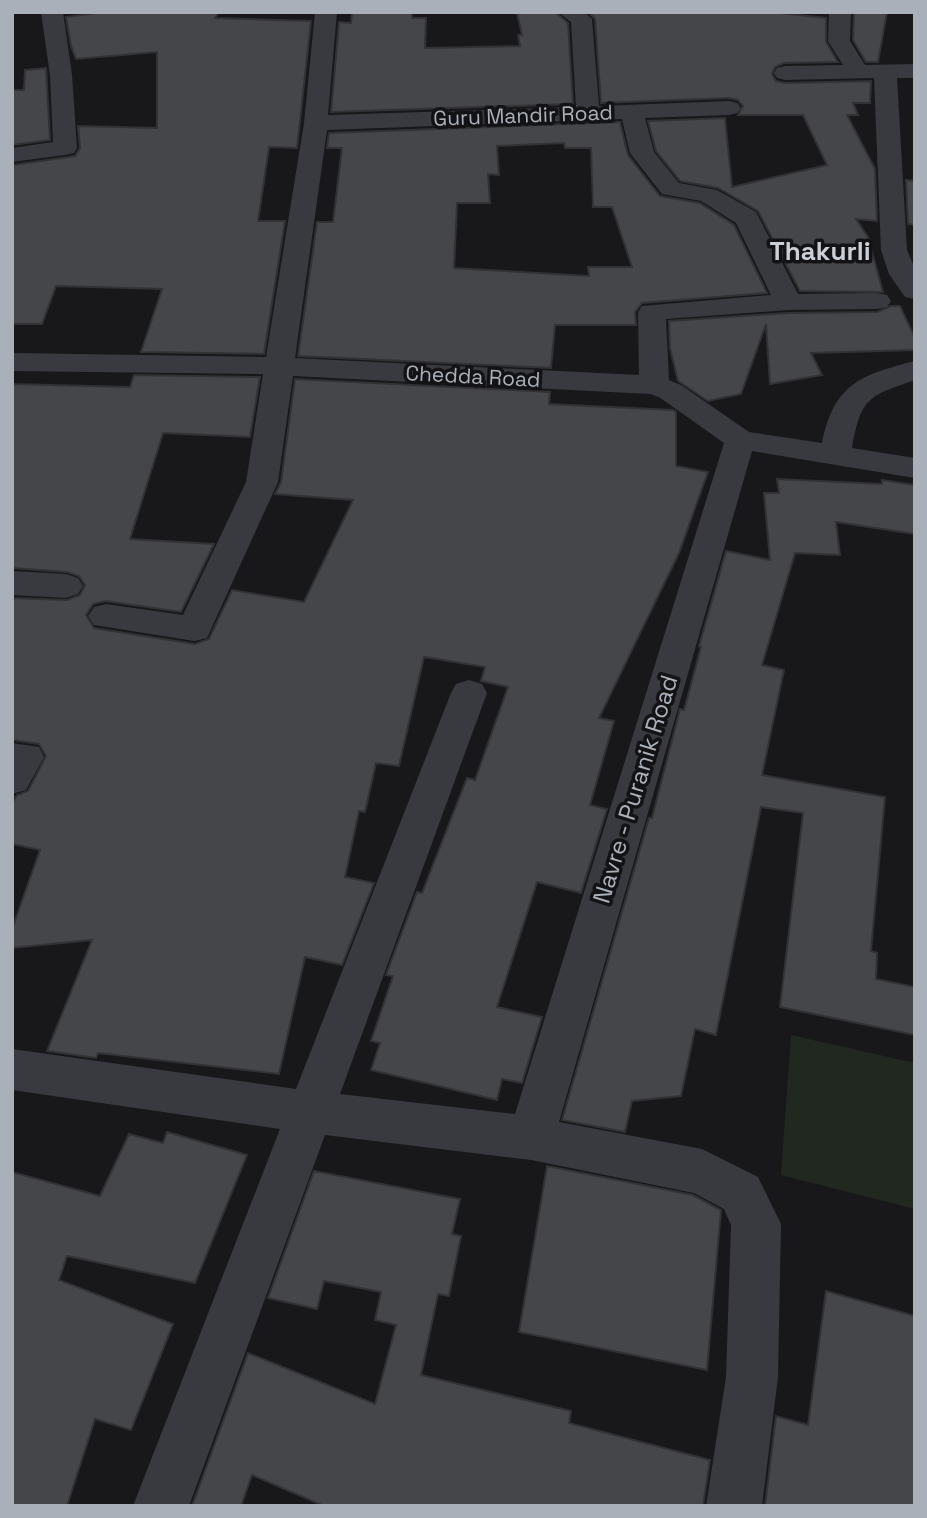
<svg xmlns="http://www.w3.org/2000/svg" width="927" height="1518" font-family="'Space Grotesk',sans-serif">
<rect width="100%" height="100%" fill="#18181a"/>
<polygon fill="#202820" points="791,1035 915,1063 915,1209 781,1175"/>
<g fill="#44464a" stroke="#323236" stroke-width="2" fill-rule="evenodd">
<polygon points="103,12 219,12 215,18 311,21 297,148 269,147 258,221 285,221 264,354 141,352 162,289 56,286 42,324 12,324 12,165 75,156 80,148 78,126 157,128 157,52 76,59 71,46 66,17"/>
<polygon points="352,12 412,12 412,18 426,18 425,48 520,46 518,35 522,35 517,13 555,12 568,23 573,104 331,112 339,22 351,23"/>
<polygon points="588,12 771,12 826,18 826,42 838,62 784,63 775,67 772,74 776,81 785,83 871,81 870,103 853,103 858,115 847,115 875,169 877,221 856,219 868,237 883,292 800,291 758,211 718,188 680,181 656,151 648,121 725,118 732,187 827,165 803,115 738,115 743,106 738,100 729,98 601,103 595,19"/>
<polygon points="854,12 887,12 878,62 866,62 853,40"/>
<polygon points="46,68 50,140 12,145 12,90 24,90 25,70"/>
<path d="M620 122 628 155 660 196 700 203 734 225 767 293 642 303 635 312 636 325H555L551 368 298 356 317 222H333L342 148H327L329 133ZM564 143 565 148H591L593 207H612L632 267H588L589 276 454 268 457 203H490L488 174 499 175 497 146Z"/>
<polygon points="906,180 915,181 915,225 908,224"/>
<polygon points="891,306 900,306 915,338 915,350 811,353 822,375 770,384 766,324 741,394 708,401 678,381 670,348 669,321 788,313 877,312"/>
<polygon points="134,375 260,377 250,437 163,433 130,539 214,544 181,612 105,601 93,604 86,615 94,628 195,644 209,639 232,590 304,602 353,500 275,494 281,482 295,379 550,392 549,404 673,410 676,412 676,466 708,472 679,553 599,718 614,721 590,805 607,809 581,893 537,882 497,1007 542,1017 522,1083 502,1079 497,1100 371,1070 380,1043 371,1041 393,976 386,975 417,892 422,893 467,778 475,780 508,687 481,681 485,667 424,657 399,766 376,763 365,812 359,811 345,877 374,883 342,965 305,957 279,1074 98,1053 96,1058 47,1051 92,940 12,948 12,929 40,850 12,844 12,803 17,795 28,791 46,756 39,744 12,740 12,598 67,600 80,595 85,585 79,576 67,572 12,568 12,384 130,387"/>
<polygon points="777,479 882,484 882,480 915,485 915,534 836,522 840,555 795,553 762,665 784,670 762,775 885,797 871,951 877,953 876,979 915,987 915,1035 780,1007 803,813 761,807 716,1035 695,1029 681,1096 632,1101 625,1132 562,1120 649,818 652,818 680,709 684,710 701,647 699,646 726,551 770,560 764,493 779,493"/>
<polygon points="167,1132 247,1155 195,1283 67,1256 59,1280 173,1324 131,1430 95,1419 67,1506 12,1506 12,1172 100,1196 129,1134 163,1143"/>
<polygon points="547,1166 693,1195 721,1210 707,1370 519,1332"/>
<polygon points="314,1171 460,1199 452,1234 461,1236 449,1296 438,1294 421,1375 571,1411 569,1423 710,1460 703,1506 324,1506 252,1475 241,1506 192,1506 248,1353 375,1404 396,1325 375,1320 381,1292 324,1281 317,1309 268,1298"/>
<polygon points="826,1291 915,1316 915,1506 765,1506 776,1416 808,1425"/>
</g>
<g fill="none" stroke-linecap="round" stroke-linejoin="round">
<g fill="#393a3f" fill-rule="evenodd">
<polygon points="41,12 63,12 72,75 77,148 74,153 65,155 12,162 12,148 53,142 50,75"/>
<path d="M315 12H337L328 115 576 107 571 22 558 12H584L592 19 599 106 729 101 737 103 741 108 737 113 729 115 645 118 654 152 679 183 717 190 756 212 798 294 877 293 887 295 891 301 887 307 877 309 788 310 666 319 669 380 681 385 749 432 822 443C834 384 860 375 915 361V380C868 396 861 398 852 448L915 458V478L752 451 559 1122 702 1149 758 1177 781 1224 778 1377 762 1506H706L726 1377 731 1225 724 1209 694 1193 531 1160 325 1135 189 1506H133L280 1129 12 1090V1049L296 1089 451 693 456 684 469 680 482 684 487 693 340 1094 515 1114 724 443 659 397 650 394 293 376 278 482 207 638 194 641 94 625 88 616 94 607 106 604 183 615 246 482 263 374 12 371V353L266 357 304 123ZM622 119 630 153 662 194 701 201 736 223 771 295 642 306 638 312 639 375 295 358 327 130Z"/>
<polygon points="829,12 851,12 850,41 865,65 915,64 915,78 897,78 907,250 915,269 915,299 905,297 889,274 881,250 874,78 785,80 777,78 774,73 777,68 785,66 843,65 828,41"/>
<polygon points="12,571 66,574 78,578 83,586 78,594 66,598 12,595"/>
<polygon points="12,743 39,747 44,757 26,790 12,794"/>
</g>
</g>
<g text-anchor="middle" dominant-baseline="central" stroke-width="7" stroke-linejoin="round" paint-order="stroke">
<g font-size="21" fill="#aab0ba" stroke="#131315">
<text transform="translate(523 115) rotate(-2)">Guru Mandir Road</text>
<text transform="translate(473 376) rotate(3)">Chedda Road</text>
</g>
<g font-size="24" fill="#aab0ba" stroke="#131315">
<text transform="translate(635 789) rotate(-73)">Navre - Puranik Road</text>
</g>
<g font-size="26" font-weight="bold" fill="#cbcfd6" stroke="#131315">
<text x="820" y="251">Thakurli</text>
</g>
</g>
<rect width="927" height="1518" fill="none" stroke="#aab0ba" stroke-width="28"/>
</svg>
